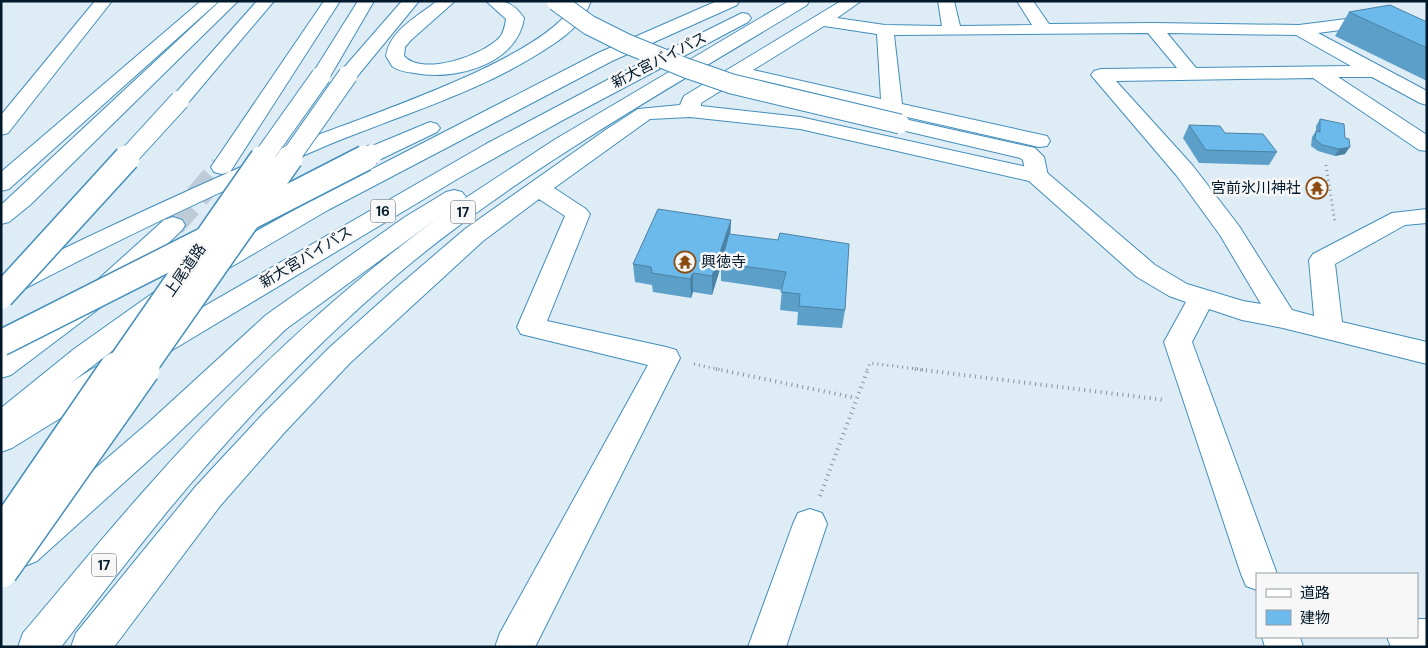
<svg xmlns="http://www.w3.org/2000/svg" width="1428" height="648" font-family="'DM Sans','Noto Sans JP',sans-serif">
<rect width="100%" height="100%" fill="#deecf6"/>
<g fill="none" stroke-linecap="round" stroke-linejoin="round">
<polyline stroke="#bdccd8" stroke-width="25" stroke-dasharray="25 12" stroke-linecap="butt" points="173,225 222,167"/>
<g stroke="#418ebb" stroke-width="2">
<g id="minor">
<polygon points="95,1 112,1 8,133 1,135 1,115"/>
<polygon points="201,1 219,1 9,189 1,191 1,172"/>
<path d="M841 1H861L837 18 885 25 942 26 938 1H954L960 26 1032 25 1017 1H1033L1049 24 1153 23 1299 25 1370 16 1394 17 1427 23V33L1394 27 1370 26 1318 33 1427 91V105L1420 103 1372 77H1338L1427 135V151L1419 150 1313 78 1116 81 1193 166 1239 226 1292 310 1314 316 1309 260 1313 254 1392 213 1427 209V223L1405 225 1335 264 1342 322 1427 342V364L1283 328 1242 320 1209 309 1192 342 1277 574H1257V590L1246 586 1241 574 1164 342 1186 302 1169 296 1137 277 1029 181 800 129 690 117 650 119 554 188 586 209 590 214 547 321 666 347 676 350 680 358 535 647H495L500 633 648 365 521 334 517 327 565 216 539 199 483 241 350 363 284 433 220 506 114 647H71L76 633 196 486 262 415 330 347 396 288 465 229 607 129 638 109 680 105 684 96ZM824 26 877 34 881 99 753 70ZM1148 33 1177 68 1101 69 1094 71 1091 75 1177 176 1220 235 1261 304 1243 301 1187 284 1155 265 1045 171 800 117 701 106V103L740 79 1039 147 1047 146 1050 141 1047 136 902 104 894 35ZM1167 33 1296 35 1351 66 1196 68Z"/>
<polygon points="810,509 822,513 827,524 786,647 748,647 793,524 798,513"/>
<polygon points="1417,619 1427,619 1427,647 1391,647 1387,637 1417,637"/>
<polygon points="1262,637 1300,637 1303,647 1265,647"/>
</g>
</g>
<g stroke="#418ebb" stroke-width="2">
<g id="tertiary">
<path d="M437 1H455L411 40 405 47 404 56C423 77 484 55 500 37 504 32 505 25 506 19L486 1C505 1 512 1 524 18 517 65 454 81 414 73 407 72 398 71 392 66 390 63 388 59 386 56 389 31 418 16 437 1Z"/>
<polygon points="900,118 1035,148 1044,157 1048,176 1045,181 1037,183 1029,181 1026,176 1023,160 1020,158 893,128 890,124 893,120"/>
</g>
</g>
<g stroke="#418ebb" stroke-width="2">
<g id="trunk">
<polygon points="220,1 238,1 30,205 9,222 1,224 1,205"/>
<polygon points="257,1 274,1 187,104 180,106 173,104 170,100 173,96"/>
<polygon points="324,1 340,1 230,172 222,174 214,172 211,167"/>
<polygon points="358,1 374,1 328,80 321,82 314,80 311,76"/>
<polygon points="402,1 419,1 355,79 348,81 341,79 338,75 341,71"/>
<path d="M575 1H591C584 20 571 32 555 43 484 92 399 115 321 148 219 191 118 240 20 291L11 294 1 291 2 279C93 233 186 191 279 150 342 123 550 60 575 1Z"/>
<polygon points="717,1 739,1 737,5 612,61 328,210 219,274 210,277 201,274 197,268 201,262 312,200 598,53"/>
<path d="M789 1H809L807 5C668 90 524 168 399 273 314 345 237 427 166 513 130 557 96 602 61 647H18L23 633C63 586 102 538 143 492 233 389 332 295 442 215L286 329 170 441 37 561 25 566 13 561 7 550 13 539 148 423 266 315 405 217 446 192 454 190 462 192 466 197 464 199 554 140Z"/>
<polygon points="742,13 748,14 751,18 748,22 563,120 459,178 164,355 154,358 144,355 140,348 144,341 486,144 611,78"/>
<polygon points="430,122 437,124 440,128 437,132 381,159 373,161 365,159 362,154 365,149"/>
<polygon points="173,217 182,220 185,225 182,230 101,307 11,375 1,378 1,352 83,293 164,220"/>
<path d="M169 285 178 288 182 294 178 300 72 382C88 372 103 358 122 364L127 372 122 380 12 448 1 452V408L74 349 160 288Z"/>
</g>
</g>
<g stroke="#8194a1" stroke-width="3" stroke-dasharray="1 4" stroke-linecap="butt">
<polyline points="1326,165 1335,223"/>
<polyline points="694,364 722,370"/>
<polyline points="867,370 870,363 925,370"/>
</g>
<g stroke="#8194a1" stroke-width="4" stroke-dasharray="1 4.5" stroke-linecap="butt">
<polyline points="716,369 856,398"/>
<polyline points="915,369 1165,400"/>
<polyline points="820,496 868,369"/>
</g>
<use href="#minor" fill="#fff" fill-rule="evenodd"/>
<use href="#tertiary" fill="#fff" fill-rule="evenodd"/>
<use href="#trunk" fill="#fff" fill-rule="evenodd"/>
<g stroke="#418ebb" stroke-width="21" stroke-linecap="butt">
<polyline id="tertiary-bridge" points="556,1 589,25 625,43 686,68 732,84 900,124"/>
</g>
<g stroke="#418ebb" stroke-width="21" stroke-linecap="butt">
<g id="trunk-bridge-far2">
<polyline points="126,159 180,100"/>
<polyline points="262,159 321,76"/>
<polyline points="289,159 348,75"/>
<polyline points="362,159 373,154"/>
</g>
</g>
<g stroke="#418ebb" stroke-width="28" stroke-linecap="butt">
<g id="trunk-bridge-far1">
<polyline points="252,216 365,158"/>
<polyline points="1,296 127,158"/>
<polyline points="1,343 203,241"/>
<polyline points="116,370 263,158"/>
<polyline points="142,370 290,158"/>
</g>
</g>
<g stroke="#418ebb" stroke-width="36" stroke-linecap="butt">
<g id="trunk-bridge">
<polyline points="1,537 116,369"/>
<polyline points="1,571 143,369"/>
</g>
</g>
<use href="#tertiary-bridge" stroke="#fff" stroke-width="19"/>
<use href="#trunk-bridge-far2" stroke="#fff" stroke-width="19"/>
<use href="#trunk-bridge-far1" stroke="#fff" stroke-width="25"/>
<use href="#trunk-bridge" stroke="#fff" stroke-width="33"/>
</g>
<g fill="#5ca0ca">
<polygon points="1349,12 1427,22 1427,81 1335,36"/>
<polygon points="1320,119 1345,154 1335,156 1318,151 1311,146 1312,137 1316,131 1316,126"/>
<polygon points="1189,125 1225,133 1277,152 1269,165 1199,163 1183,138"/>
<polygon points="731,220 730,235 845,310 842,328 797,325 798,312 780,310 782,290 721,281 721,266 712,295 693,292 691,298 653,292 652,285 635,282 633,264"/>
</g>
<g fill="#4b82a4">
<polygon points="1350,147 1345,154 1335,156 1339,149"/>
<polygon points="731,220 730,238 721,263 721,266 712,295 712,276"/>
<polygon points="693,273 693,292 691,298 690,279"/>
</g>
<g fill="#6bbaeb" stroke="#4b82a4">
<polygon points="1390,5 1427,22 1427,48 1349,12"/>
<polygon points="1320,119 1344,124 1345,138 1349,139 1350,147 1339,149 1322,145 1315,139 1316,131 1320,132"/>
<polygon points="1189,125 1220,126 1225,133 1263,134 1277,152 1206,150"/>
<polygon points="658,209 731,220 712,276 693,273 690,279 652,273 651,267 633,264"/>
<polygon points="780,233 849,244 845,310 799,306 800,294 781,292 786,272 721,263 729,234 778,240"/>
</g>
<defs>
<g id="temple-ring" transform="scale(1.125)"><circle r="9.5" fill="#f7f7f7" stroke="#8b4c11" stroke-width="1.5"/><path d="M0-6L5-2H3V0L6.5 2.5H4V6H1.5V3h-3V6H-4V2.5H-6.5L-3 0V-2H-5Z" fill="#8b4c11"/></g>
</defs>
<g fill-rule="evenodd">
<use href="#temple-ring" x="1317" y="188"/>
<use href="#temple-ring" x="685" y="262"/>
</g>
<g text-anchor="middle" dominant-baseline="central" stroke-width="5" stroke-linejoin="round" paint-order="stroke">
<g fill="#f7f7f7" stroke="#4a5c68" stroke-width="1">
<rect x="370.5" y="199.5" width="25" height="23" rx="4"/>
<rect x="450.5" y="200.5" width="25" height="23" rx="4"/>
<rect x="91.5" y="553.5" width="25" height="23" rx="4"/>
</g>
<g font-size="14" font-weight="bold" fill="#00192b">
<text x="383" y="211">16</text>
<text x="463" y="212">17</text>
<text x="104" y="565">17</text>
</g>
<g font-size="15" fill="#00192b" stroke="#f7f7f7">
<text transform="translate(659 60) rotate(-27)">新大宮バイパス</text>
<text transform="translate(306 257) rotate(-31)">新大宮バイパス</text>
<text transform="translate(185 270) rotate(-55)">上尾道路</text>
</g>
<g font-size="15" fill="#00192b" stroke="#f7f7f7" text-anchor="end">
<text x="1301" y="188">宮前氷川神社</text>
<text x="701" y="262" text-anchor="start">興徳寺</text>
</g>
</g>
<rect width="1428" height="648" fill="none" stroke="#00192b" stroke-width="5"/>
<rect x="1256" y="573" width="162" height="65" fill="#f7f7f7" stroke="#949ea5"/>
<rect x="1266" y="589" width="25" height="8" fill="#ffffff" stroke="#949ea5"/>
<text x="1300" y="598" font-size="15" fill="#00192b">道路</text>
<rect x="1266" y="610" width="25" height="15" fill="#6bbaeb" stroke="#949ea5"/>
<text x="1300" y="623" font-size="15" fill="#00192b">建物</text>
</svg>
